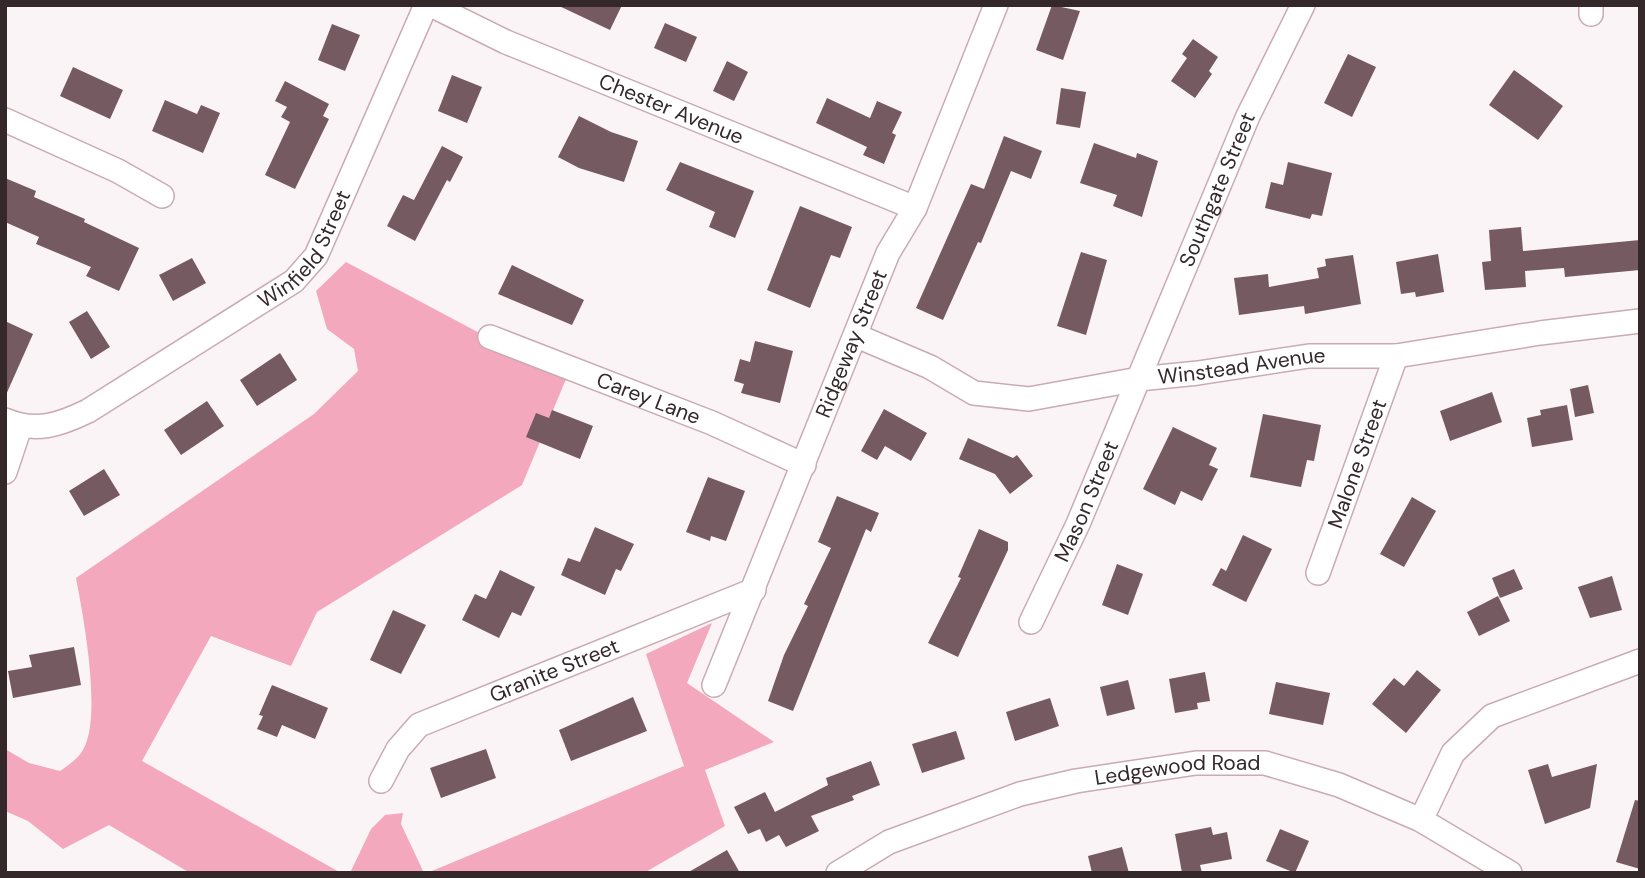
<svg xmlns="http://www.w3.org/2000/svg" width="1645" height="878" font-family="'DM Sans',sans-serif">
<rect width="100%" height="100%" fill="#fbf4f6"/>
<g fill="#f4a8bd">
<path d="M346 262 566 379 522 485 317 612 291 666 211 636 142 761 341 873H190L109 825 63 849 28 821 5 811V749L29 763 60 771C67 766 76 760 81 753 104 723 83 615 76 578L314 414 358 371 354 349 327 329 316 291Z"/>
<polygon points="712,623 687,683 774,742 705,770 725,826 644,873 427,873 684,766 646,654"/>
<polygon points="403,813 401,824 424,873 350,873 371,829 385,815"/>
</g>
<g fill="#765a61">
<polygon points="557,5 622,5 610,30"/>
<polygon points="1052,5 1080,11 1063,60 1036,50"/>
<polygon points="665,23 697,37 686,62 654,48"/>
<polygon points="332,24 360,35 345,71 318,60"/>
<polygon points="1193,39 1218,57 1209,71 1212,74 1195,98 1171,81 1187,58 1182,54"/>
<polygon points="1348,54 1376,67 1352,117 1324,103"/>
<polygon points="727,61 748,72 734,101 713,91"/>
<polygon points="73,67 123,90 110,119 60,96"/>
<polygon points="1514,70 1563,106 1538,140 1489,105"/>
<polygon points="452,75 482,87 467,123 438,111"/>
<polygon points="285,81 329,104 323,116 329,119 295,189 265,175 290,122 281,117 287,107 275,101"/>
<polygon points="1061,88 1086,92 1080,128 1056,124"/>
<polygon points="827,98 870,118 877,101 902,112 892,133 896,135 884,164 863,155 867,147 816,123"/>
<polygon points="165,100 197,114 201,105 220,113 203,153 152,131"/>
<polygon points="579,116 611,132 638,141 624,182 579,168 558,157"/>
<polygon points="1004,136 1042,151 1031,179 1011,171 981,243 978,242 943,320 916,308 971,184 984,189"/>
<polygon points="1094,143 1136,158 1137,153 1158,161 1142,217 1113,206 1117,195 1080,183"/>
<polygon points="442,146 463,157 450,182 447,180 415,241 387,226 403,195 414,200"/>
<polygon points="680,162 754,191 735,238 709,227 715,212 666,190"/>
<polygon points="1288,162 1332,173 1322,216 1312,214 1310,219 1265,208 1271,182 1283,185"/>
<polygon points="5,178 36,191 34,197 85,219 84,222 139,248 119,291 86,276 91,267 36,244 39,237 5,222"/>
<polygon points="800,206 852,227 840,258 831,255 810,308 767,290"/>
<polygon points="1521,227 1523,251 1640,240 1640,270 1565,277 1564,268 1525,271 1526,287 1485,290 1482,262 1491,261 1489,230"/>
<polygon points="1081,252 1107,260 1086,335 1057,326"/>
<polygon points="1438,254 1444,292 1416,297 1415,292 1401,294 1396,262"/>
<polygon points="1353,255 1361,304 1305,314 1304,306 1239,315 1234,278 1268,274 1269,287 1319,278 1317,268 1326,266 1325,259"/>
<polygon points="192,258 206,283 173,301 159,275"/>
<polygon points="512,265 584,300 572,325 498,294"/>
<polygon points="87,311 110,347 91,359 69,322"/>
<polygon points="5,321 33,334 5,397"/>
<polygon points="755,341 793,351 780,403 741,393 744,384 734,381 740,359 750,362"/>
<polygon points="280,353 297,380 257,406 240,380"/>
<polygon points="1588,385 1594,413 1575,417 1570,389"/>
<polygon points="1492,392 1502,422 1450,441 1440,411"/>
<polygon points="207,401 224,426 181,455 164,430"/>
<polygon points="1567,405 1573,440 1532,447 1527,418 1541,415 1540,410"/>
<polygon points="884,409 927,433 911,461 885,446 877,460 861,451"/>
<polygon points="552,410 593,426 580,459 526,437 536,413 549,418"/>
<polygon points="1263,414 1321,425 1314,461 1307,460 1301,487 1250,477"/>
<polygon points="1173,427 1217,448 1209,465 1218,469 1202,501 1181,491 1175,505 1143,489"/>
<polygon points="968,438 1013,458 1017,455 1033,476 1010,494 995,474 959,459"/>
<polygon points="104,469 120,495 84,516 69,491"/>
<polygon points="708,477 745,491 726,541 711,536 710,541 686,532"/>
<polygon points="837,496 879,513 871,532 866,529 793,711 768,701 784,655 808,606 804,604 831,548 818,542"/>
<polygon points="1412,497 1436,511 1404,567 1380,554"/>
<polygon points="595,527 634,544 621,571 616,569 605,595 561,575 568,558 580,562"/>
<polygon points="979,529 1008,542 1008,550 958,657 928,643 961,578 958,577"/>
<polygon points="1243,535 1272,549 1246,602 1212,585 1221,568 1226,571"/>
<polygon points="1117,564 1143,574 1128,615 1102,605"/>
<polygon points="1514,569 1523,589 1500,598 1492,578"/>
<polygon points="500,570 535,587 521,616 512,612 499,638 462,620 475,594 486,599"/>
<polygon points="1612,576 1622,610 1590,618 1578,587"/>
<polygon points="1498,596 1510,621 1479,636 1467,612"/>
<polygon points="393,610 426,625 401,674 370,660"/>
<polygon points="74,647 81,685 13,698 8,671 32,667 29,655"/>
<polygon points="1417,670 1441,690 1406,733 1372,704 1394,678 1404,686"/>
<polygon points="1205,672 1210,701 1197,703 1198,709 1175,713 1169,679"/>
<polygon points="1128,680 1135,709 1107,716 1100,687"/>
<polygon points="1276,682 1330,693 1323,725 1269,714"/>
<polygon points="272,685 328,708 315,739 282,725 277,737 257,729 263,716 259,715"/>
<polygon points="633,697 647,731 571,761 559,730"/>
<polygon points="1050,698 1059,726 1015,741 1006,712"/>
<polygon points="956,731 965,759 922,773 912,744"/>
<polygon points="486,749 496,778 441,798 430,768"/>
<polygon points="871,761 880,785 852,796 854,800 811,816 819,831 786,847 779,835 766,842 760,829 748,834 734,807 765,792 775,812 828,785 826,778"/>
<polygon points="1548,764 1552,777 1597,764 1590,808 1545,824 1528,770"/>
<polygon points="1635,800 1640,801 1640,869 1616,862"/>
<polygon points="1211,827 1213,835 1227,832 1232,859 1200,865 1202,873 1182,873 1175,834"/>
<polygon points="1280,829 1309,841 1295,873 1266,861"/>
<polygon points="1122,847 1129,873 1092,873 1088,856"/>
<polygon points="727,850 740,873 687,873"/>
</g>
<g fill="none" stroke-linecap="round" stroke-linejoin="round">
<g stroke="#caabb3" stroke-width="26">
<g id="minor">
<path id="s1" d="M431 5 506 42 915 208"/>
<polyline points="1591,14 1591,5"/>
<polyline points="5,120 118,171 162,196"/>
<path id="s2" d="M857 336 930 367 974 393 1029 399 1139 379 1198 373 1309 356H1396L1540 333 1640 321"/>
<path id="s3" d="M490 337 712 423 804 465"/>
<path id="s4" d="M5 420C36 433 59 425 88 411L294 281 316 256 426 5"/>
<polyline points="5,472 20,427"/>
<path id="s5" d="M1318 573 1396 356"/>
<path id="s6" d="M1031 622 1078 524 1248 116 1303 5"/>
<path id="s7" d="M714 685 888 253 915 208 996 5"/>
<path id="s8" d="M381 781 398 749 419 725 754 590"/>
<polyline points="1421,820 1453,753 1492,716 1640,661"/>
<path id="s9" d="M838 873 889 842 1020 794 1076 781 1196 763H1265L1339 785 1421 820 1510 873"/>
</g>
</g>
<use href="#minor" stroke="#fff" stroke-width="23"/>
</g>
<g text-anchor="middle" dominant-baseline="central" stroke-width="7" stroke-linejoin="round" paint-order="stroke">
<g font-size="21" fill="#34282b" stroke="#fff">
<text stroke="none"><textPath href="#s1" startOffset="262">Chester Avenue</textPath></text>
<text stroke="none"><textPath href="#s6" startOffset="471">Southgate Street</textPath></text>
<text stroke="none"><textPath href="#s4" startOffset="362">Winfield Street</textPath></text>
<text stroke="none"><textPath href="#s7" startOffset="368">Ridgeway Street</textPath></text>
<text stroke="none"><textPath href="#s2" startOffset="401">Winstead Avenue</textPath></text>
<text stroke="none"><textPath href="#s3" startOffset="170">Carey Lane</textPath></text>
<text stroke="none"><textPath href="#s5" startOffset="116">Malone Street</textPath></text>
<text stroke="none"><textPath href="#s6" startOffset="133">Mason Street</textPath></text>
<text stroke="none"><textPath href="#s8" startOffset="214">Granite Street</textPath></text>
<text stroke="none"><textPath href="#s9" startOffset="359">Ledgewood Road</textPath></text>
</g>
</g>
<rect width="1645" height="878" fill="none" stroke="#34282b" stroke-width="14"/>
</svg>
